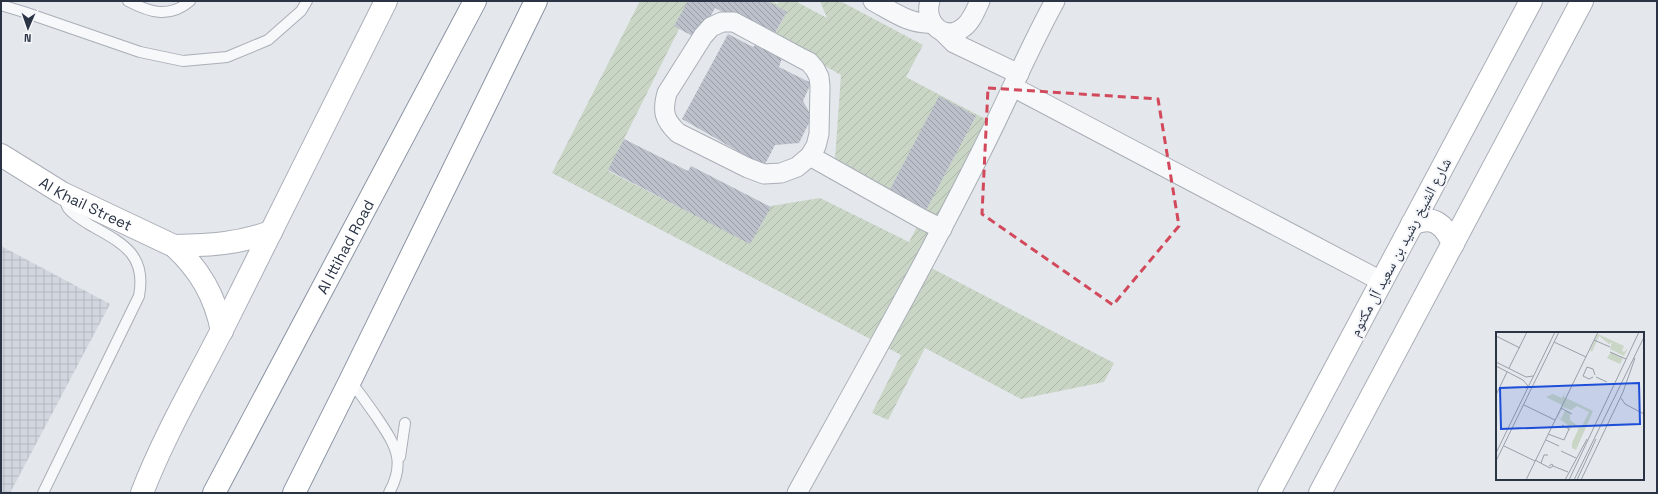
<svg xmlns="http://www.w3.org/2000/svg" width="1658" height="494" font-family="'Space Grotesk','Noto Naskh Arabic',sans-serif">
<defs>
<pattern id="industrial-grid" width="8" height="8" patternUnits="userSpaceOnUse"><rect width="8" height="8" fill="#d2d6de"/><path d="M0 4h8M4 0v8" fill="none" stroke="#b4b8c0"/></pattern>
<pattern id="garden-furrows" width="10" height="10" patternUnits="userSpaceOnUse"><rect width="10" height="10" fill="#c9d6c5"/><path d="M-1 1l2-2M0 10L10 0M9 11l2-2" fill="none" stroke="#adb8ab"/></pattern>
<pattern id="building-back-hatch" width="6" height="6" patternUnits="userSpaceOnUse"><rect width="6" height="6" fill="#bbc0ca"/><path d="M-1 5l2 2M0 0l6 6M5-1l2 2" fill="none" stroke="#989da6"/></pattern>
</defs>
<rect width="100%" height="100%" fill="#e4e7ec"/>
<polygon fill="url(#industrial-grid)" points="1,246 110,304 10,493 1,493"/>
<polygon fill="url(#garden-furrows)" points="640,1 693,1 608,171 750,243 771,206 820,198 909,242 976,116 939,97 886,197 834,173 841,75 773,37 787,12 765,1 771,1 777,4 780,1 795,1 827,18 820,1 842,1 842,2 923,45 906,77 991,122 916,260 1114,363 1104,382 1021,399 925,348 888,420 872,413 901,355 552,173"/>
<g fill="url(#building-back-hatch)">
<polygon points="688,1 767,1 787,12 772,38 715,8 698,39 674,26"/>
<polygon points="728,34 753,47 758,42 783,55 779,67 811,83 803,101 812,117 799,143 775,145 764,166 682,119"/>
<polygon points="939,96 976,116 923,216 886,197"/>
<polygon points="624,139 688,171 691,166 771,207 750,244 608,170"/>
</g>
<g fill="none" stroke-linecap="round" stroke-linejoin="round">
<g stroke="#a9aeb7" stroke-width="12">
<g id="lane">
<path d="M128 1C149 12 169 19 190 1"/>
<polyline points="1,5 24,12 140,52 183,61 227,57 268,40 301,11 307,1"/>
<path d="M350 381C360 393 369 406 378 419 396 446 406 462 389 493"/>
<polyline points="400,457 405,423"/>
<path d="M43 493 139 296C147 254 122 243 90 225 83 220 73 215 68 208 66 205 65 200 64 196"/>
</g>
</g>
<g stroke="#a9aeb7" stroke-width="21">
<g id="street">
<path d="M873 1C892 11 910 25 932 23"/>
<path d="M930 1C923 23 945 43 964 27 972 21 976 9 980 1"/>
<path d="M722 22H734L801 58 809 62 815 69 819 77 820 86 819 134 816 146 810 156 797 167 781 173 764 174 748 168 678 133C664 120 662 111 667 93L703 36 711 27Z"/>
<polyline points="943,32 954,43 1019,74"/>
<polyline points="1013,87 1381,281"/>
<polyline points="810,156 922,219 942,229"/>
<path d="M797 493C860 379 924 266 982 150 1007 101 1028 50 1055 1"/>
</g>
</g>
<g stroke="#a9aeb7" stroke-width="24">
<g id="secondary">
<path id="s1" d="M1 155 62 193 174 246C200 270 215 296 222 331"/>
<path d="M1412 224C1433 214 1445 225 1453 244"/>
<path d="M174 246C212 245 236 244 271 232"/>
<path d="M142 493C165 433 198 378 227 320 280 214 333 107 386 1"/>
<polyline points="1269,493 1531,1"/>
<polyline points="1320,493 1582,1"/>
</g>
</g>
<g stroke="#8b94a3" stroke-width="24">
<g id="highway">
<path id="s2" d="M214 493 475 1"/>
<polyline points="294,493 350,381 536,1"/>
</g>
</g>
<use href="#lane" stroke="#f7f8fa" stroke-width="10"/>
<use href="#street" stroke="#f7f8fa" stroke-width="19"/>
<use href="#secondary" stroke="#fff" stroke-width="22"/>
<use href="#highway" stroke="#fff" stroke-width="22"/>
</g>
<path fill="none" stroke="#d1495b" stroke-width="3" stroke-dasharray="8 5" stroke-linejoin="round" d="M988 88 1158 99 1179 226 1113 305 982 214Z"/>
<g text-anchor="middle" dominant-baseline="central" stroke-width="4" stroke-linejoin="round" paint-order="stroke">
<g font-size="15" fill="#2b3445" stroke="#f4f6f9">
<text stroke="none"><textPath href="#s1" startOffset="98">Al Khail Street</textPath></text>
<text stroke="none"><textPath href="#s2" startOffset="279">Al Ittihad Road</textPath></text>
<text transform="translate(1400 247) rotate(-62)">شارع الشيخ رشيد بن سعيد آل مكتوم</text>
</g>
</g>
<g transform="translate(1496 332)">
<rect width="148" height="148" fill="#e4e7ec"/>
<path d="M102 2 128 14 126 19 128 20 132 16 128 24 114 17 116 10 113 12 103 4 96 20 94 18ZM115 20 127 26 124 32 111 26ZM69 60 68 65 97 79 80 118 76 116V111L83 96 75 93 74 99 72 97 73 94 61 85 66 73 50 65 57 62 66 66ZM81 74 93 80 85 96 74 88V80L69 78 65 87 62 85 67 75 75 78Z" fill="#c9d6c5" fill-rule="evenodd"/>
<path fill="none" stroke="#9a9fa9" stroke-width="1" d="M0 4 24 16M98 8 114 15M58 10 90 25M114 20 130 27M0 30 30 45 37 44M0 34 27 48 32 54M13 36 31 0M97 45 93 47 87 44 91 35 97 37 99 43M100 45 111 50M0 63 11 40M125 66 129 72 148 82M28 73 59 88M65 76 76 82M52 102 68 108 73 97 66 93M50 108 63 114M8 114 39 129M65 119 80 126M0 121 59 0M39 128 54 136 57 134 56 132 53 134M0 129 63 0M45 131 48 123H52M57 134 72 140M30 148 102 0M69 148 91 107M73 148 143 0M78 148 148 5M81 148 100 107M85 148 127 60 139 26"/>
<path fill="#1d4ed8" fill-opacity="0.15" stroke="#1d4ed8" stroke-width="2" d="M143 51 144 92 5 97 4 56Z"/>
<rect width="148" height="148" fill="none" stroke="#2b3445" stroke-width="2"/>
</g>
<rect width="1658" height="494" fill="none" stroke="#2b3445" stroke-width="4"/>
<g transform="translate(28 28) rotate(182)" stroke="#f4f6f9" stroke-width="3" paint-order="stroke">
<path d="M0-3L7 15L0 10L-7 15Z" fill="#2b3445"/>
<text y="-6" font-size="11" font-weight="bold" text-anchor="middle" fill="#2b3445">N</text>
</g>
</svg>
